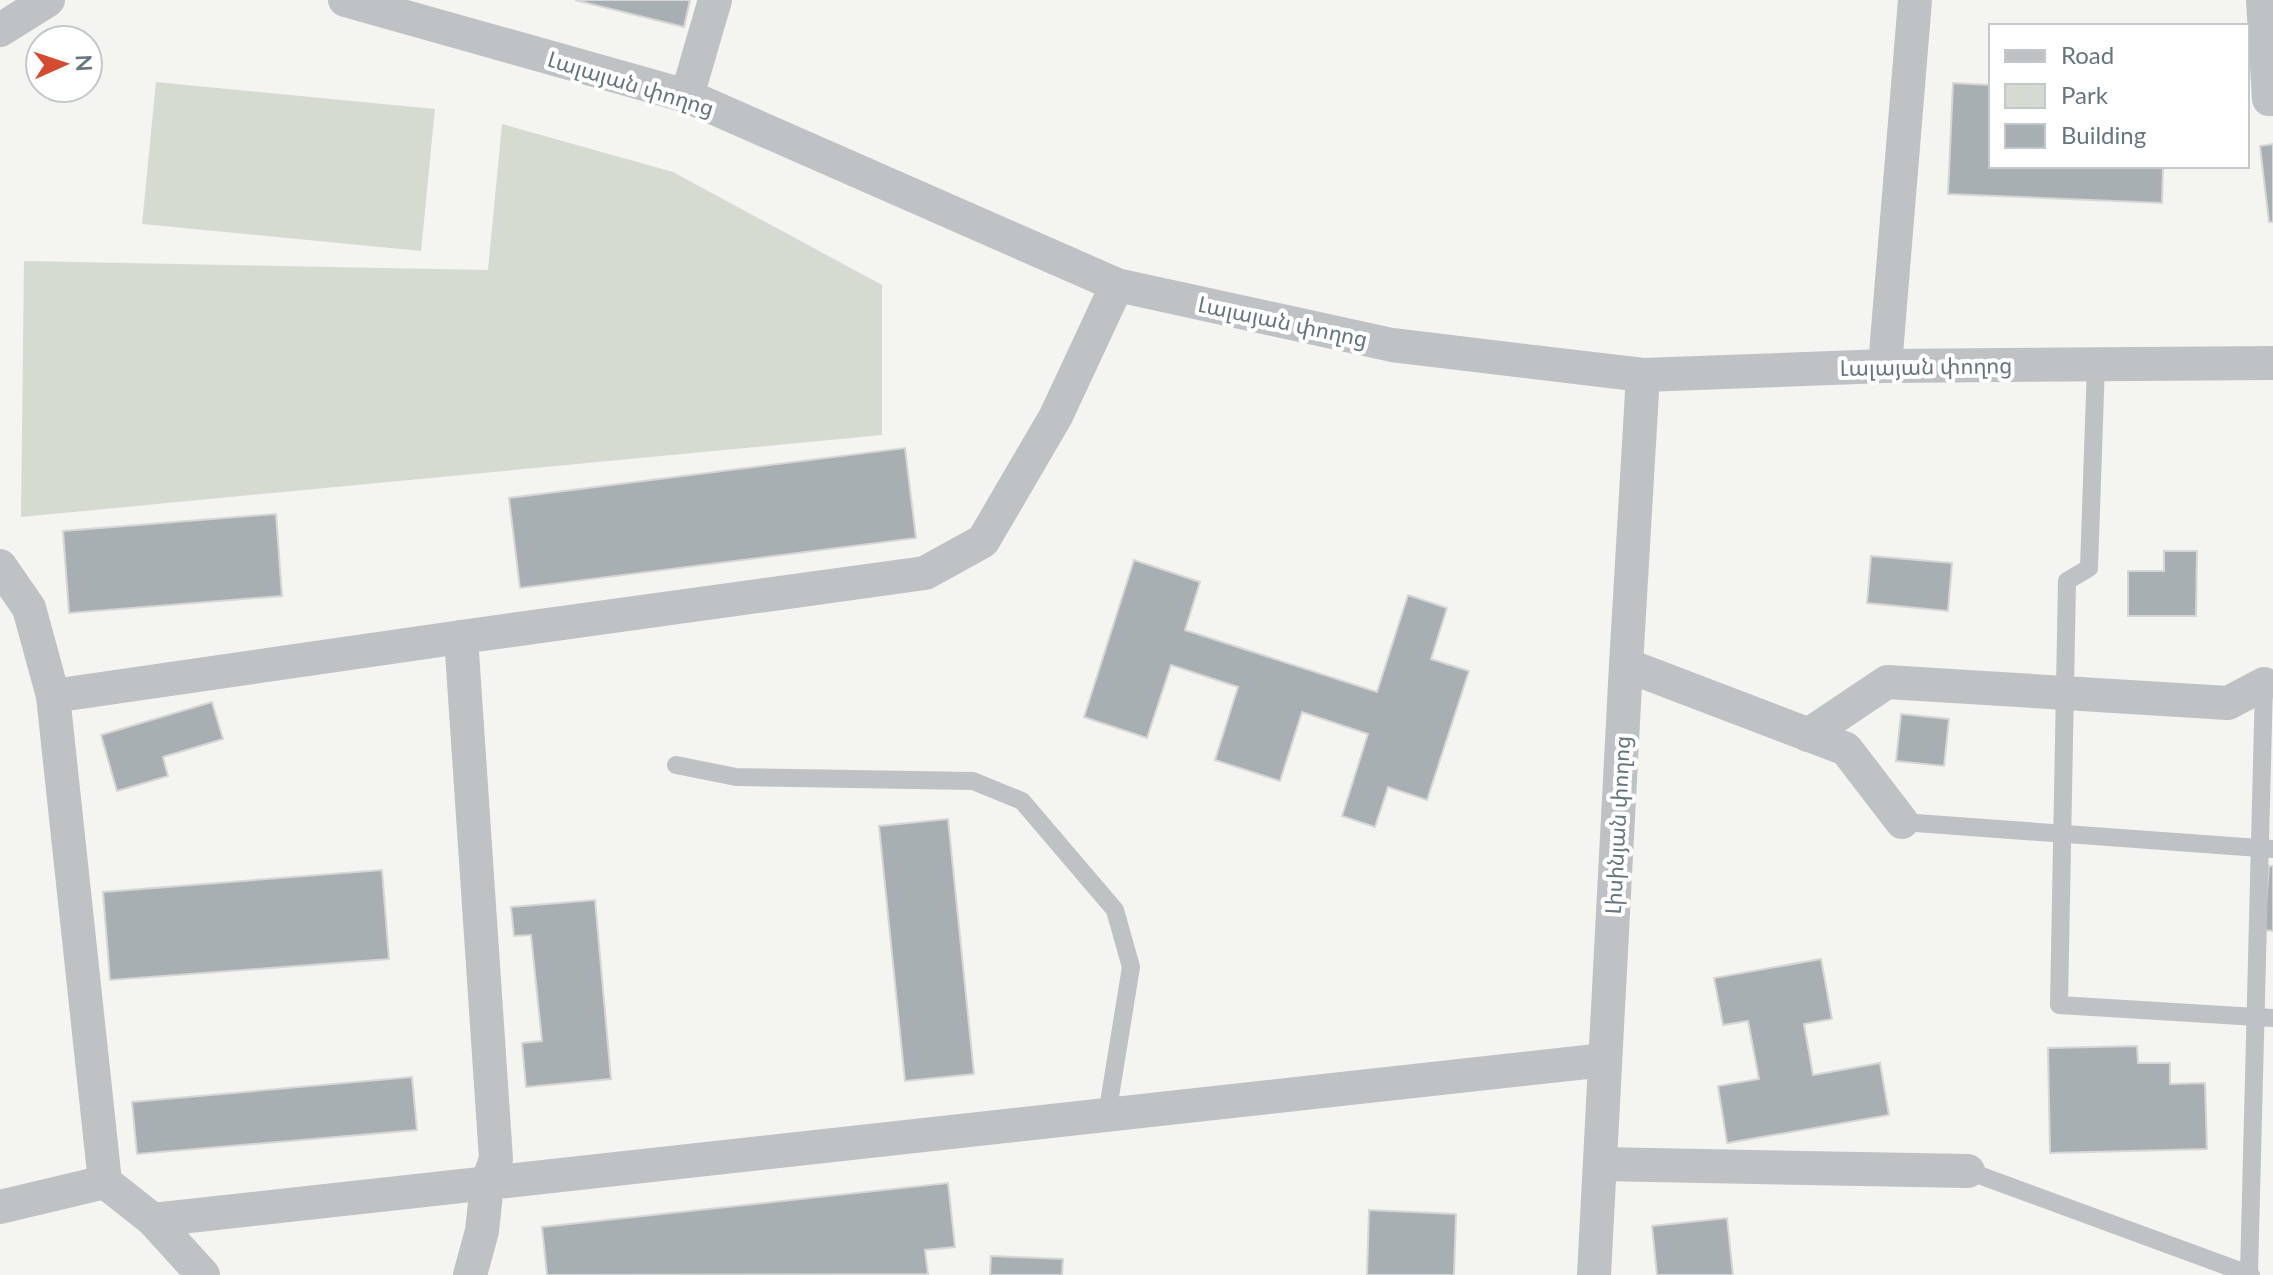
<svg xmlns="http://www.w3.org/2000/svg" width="2273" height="1275" font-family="Lato,'Noto Sans Armenian',sans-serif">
<rect width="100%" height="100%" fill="#f4f4f1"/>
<g fill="#d6dbd2">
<polygon points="156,82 435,109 421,251 142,224"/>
<polygon points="502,124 673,172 882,285 882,435 21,517 24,261 488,270"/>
</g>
<g fill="#a8afb3" stroke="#d6d6d4" stroke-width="2">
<polygon points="575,0 690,0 684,27"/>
<polygon points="1953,83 1991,85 1991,166 2163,166 2162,203 1948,194"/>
<polygon points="2273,144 2273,222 2269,222 2260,146"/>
<polygon points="905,448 916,538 520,588 509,498"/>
<polygon points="276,514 282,596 69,613 63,531"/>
<polygon points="2164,551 2197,551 2196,616 2128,616 2128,571 2164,571"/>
<polygon points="1871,556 1952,563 1948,611 1867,603"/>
<polygon points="1134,560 1200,582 1185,630 1377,692 1408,595 1447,608 1431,659 1469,671 1427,800 1388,787 1375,827 1342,816 1368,734 1302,712 1280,781 1215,760 1238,687 1171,665 1147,738 1084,717"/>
<polygon points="212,702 223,739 163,757 168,776 117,791 101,735"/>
<polygon points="1901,714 1949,719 1944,766 1896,761"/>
<polygon points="948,819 974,1074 905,1081 879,826"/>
<polygon points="2269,866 2273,866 2273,931 2264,930"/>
<polygon points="382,870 389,959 110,980 103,892"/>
<polygon points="595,900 611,1079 526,1087 522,1043 542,1041 531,935 514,936 511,907"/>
<polygon points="1821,959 1832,1019 1804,1024 1813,1075 1880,1063 1889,1115 1727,1143 1718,1086 1759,1079 1748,1021 1723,1025 1714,978"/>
<polygon points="2137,1046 2138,1063 2170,1063 2170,1084 2205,1083 2207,1149 2050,1153 2048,1048"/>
<polygon points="412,1077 417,1130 137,1154 132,1102"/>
<polygon points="948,1183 955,1247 925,1250 928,1274 547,1275 542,1227"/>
<polygon points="1369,1210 1456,1214 1454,1275 1367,1275"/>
<polygon points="1727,1218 1733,1275 1657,1275 1652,1226"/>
<polygon points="991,1256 1063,1259 1062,1275 990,1275"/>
</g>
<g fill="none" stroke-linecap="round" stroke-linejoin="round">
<g stroke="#bec2c5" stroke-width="18">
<polyline points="2096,364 2089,568 2067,581 2059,1005 2273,1018"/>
<polyline points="676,765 736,777 973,781 1022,801 1115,910 1131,967 1107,1115"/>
<polyline points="1902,822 2273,849"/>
<polyline points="1968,1171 2251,1275"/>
<polyline points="2249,1274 2264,684 2266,684"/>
</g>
<g stroke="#bec2c5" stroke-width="34">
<polyline points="345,0 687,96 1117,285 1392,345 1643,375 1885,366 2273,363"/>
<polyline points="2263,0 2269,99 2273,99"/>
<polyline points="0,30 48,0"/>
<polyline points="687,96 715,0"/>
<polyline points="1885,366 1915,0"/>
<polyline points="0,566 29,608 53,696 105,1182 153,1220 203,1275"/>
<polyline points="461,637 496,1159 487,1184 482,1231 470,1275"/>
<polyline points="1626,665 1846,749 1902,822"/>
<polyline points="53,696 461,637 925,573 983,541 1056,416 1117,285"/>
<polyline points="1808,735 1887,682 2228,703 2264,684"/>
<polyline points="1600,1164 1968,1171"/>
<polyline points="0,1207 105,1182"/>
<polyline points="153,1220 1605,1060"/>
<polyline points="1594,1275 1626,665 1643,375"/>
</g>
</g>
<g text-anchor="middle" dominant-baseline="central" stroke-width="8" stroke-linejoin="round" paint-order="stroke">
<g font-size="22" fill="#66767f" stroke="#fff">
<text transform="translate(631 83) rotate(17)">Լալայան փողոց</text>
<text transform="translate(1283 321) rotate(12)">Լալայան փողոց</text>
<text transform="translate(1926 366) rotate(-1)">Լալայան փողոց</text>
<text transform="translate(1617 825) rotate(-87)">Լիսինյան փողոց</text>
</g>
</g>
<rect x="1989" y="24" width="260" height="144" fill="#ffffff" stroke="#c2c8cc" stroke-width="2"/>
<rect x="2005" y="50" width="40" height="12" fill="#bec2c5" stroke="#c2c8cc" stroke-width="2"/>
<text x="2061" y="64" font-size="24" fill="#66767f">Road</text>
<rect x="2005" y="84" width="40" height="24" fill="#d6dbd2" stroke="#c2c8cc" stroke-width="2"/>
<text x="2061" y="104" font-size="24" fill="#66767f">Park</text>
<rect x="2005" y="124" width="40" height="24" fill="#a8afb3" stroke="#c2c8cc" stroke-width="2"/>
<text x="2061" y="144" font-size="24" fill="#66767f">Building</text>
<g transform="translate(64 64) rotate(87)"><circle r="38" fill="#ffffff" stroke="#c2c8cc" stroke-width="2"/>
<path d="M0-6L14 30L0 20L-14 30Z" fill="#d44b31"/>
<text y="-12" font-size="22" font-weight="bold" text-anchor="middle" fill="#66767f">N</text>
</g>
</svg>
